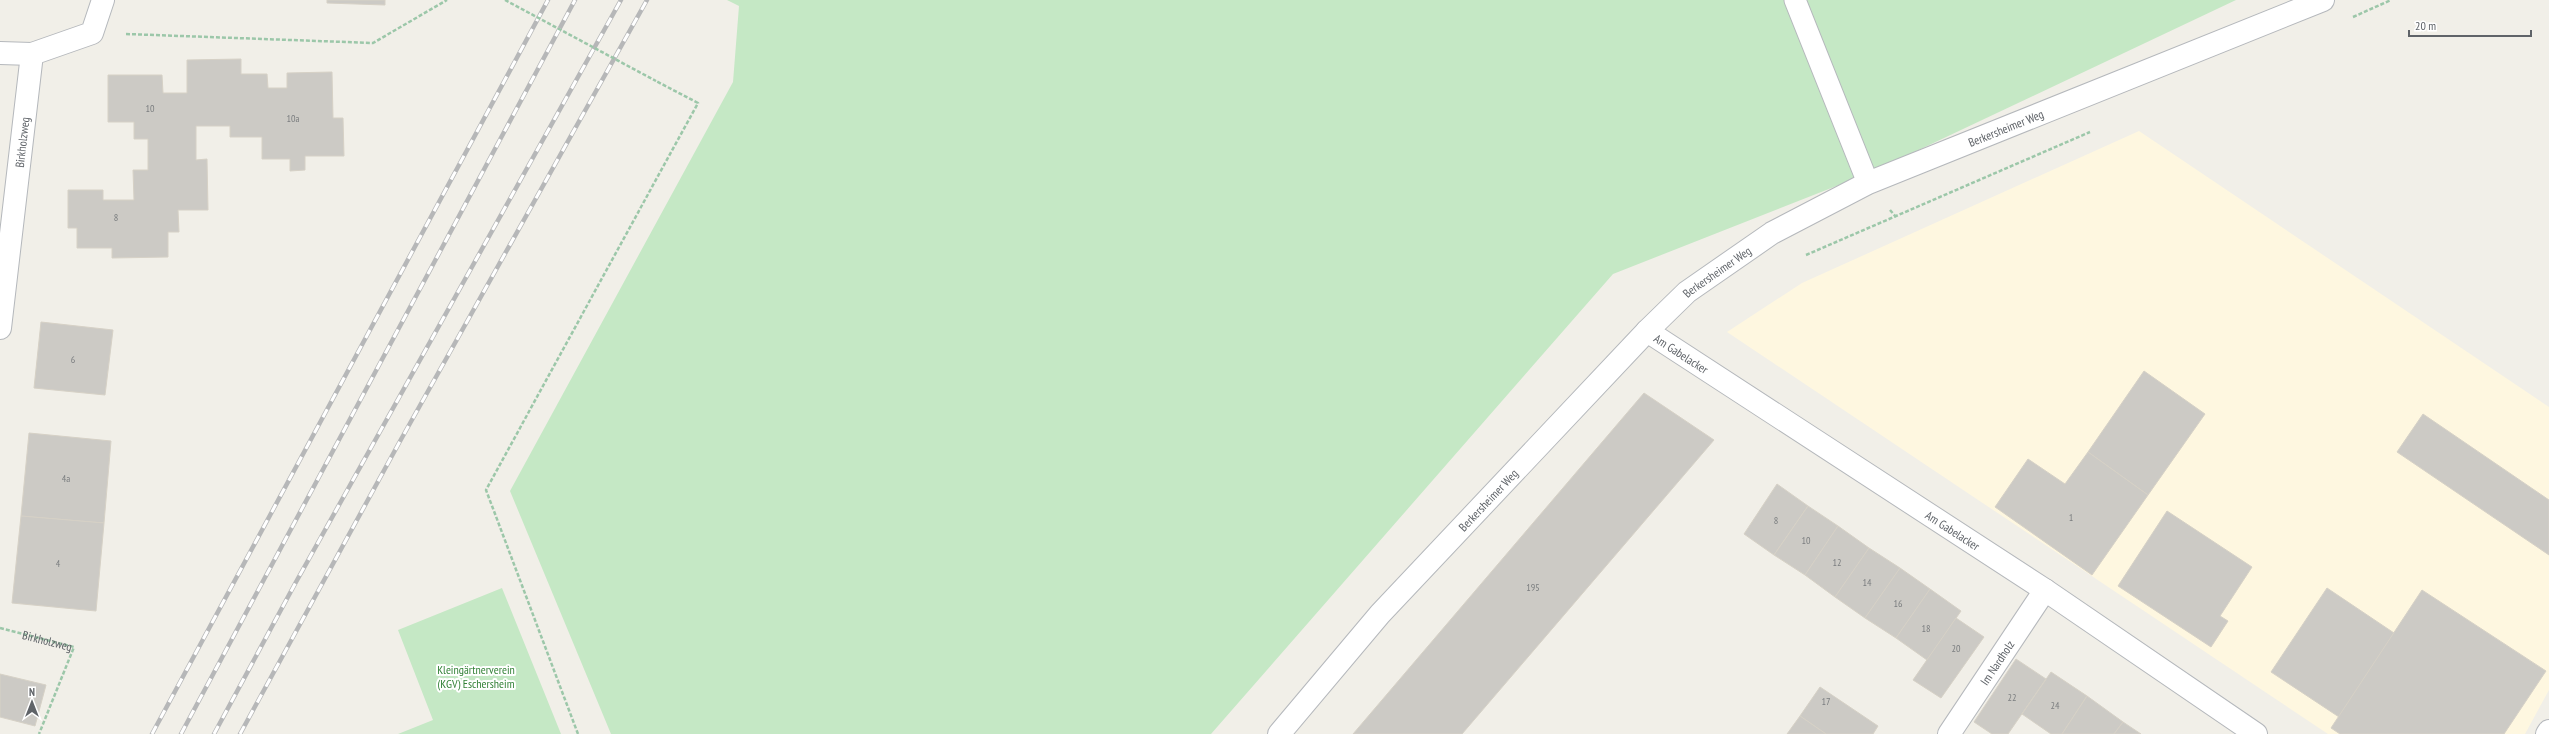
<svg xmlns="http://www.w3.org/2000/svg" width="2549" height="734" font-family="'PT Sans Narrow',sans-serif">
<rect width="100%" height="100%" fill="#f1efe8"/>
<polygon fill="#fef7e0" points="2139,131 2549,407 2549,690 2525,734 2328,734 1727,332 1802,283"/>
<g fill="#c5e8c5">
<polygon points="727,0 2236,0 1872,172 1613,274 1211,734 611,734 510,491 733,82 739,6"/>
<polygon points="502,588 561,734 398,734 433,720 398,630"/>
</g>
<g fill="#cccac5" stroke="#d6d1c6">
<polygon points="327,0 385,0 385,5 327,3"/>
<polygon points="241,59 241,74 267,74 268,88 287,88 287,73 332,72 333,118 343,118 344,156 305,156 305,170 290,171 290,159 262,159 262,137 230,137 230,126 196,126 196,160 207,159 208,210 178,210 179,232 168,232 168,257 112,258 112,248 77,248 77,228 68,228 68,190 103,190 103,200 134,200 133,170 148,170 148,139 134,139 134,122 108,122 108,75 162,75 163,93 187,93 187,60"/>
<polygon points="41,322 113,330 105,395 34,388"/>
<polygon points="2144,371 2205,414 2148,495 2088,452"/>
<polygon points="1644,393 1714,440 1462,734 1353,734"/>
<polygon points="2423,414 2549,500 2549,555 2397,452"/>
<polygon points="29,433 111,441 104,523 21,516"/>
<polygon points="2088,452 2148,495 2092,575 1995,507 2028,459 2065,484"/>
<polygon points="1777,484 1808,506 1774,555 1744,534"/>
<polygon points="1808,506 1838,526 1805,575 1774,555"/>
<polygon points="2167,511 2252,567 2220,616 2228,621 2211,647 2118,586"/>
<polygon points="21,516 104,523 96,611 12,603"/>
<polygon points="1838,526 1869,548 1835,597 1805,575"/>
<polygon points="1869,548 1900,568 1865,618 1835,597"/>
<polygon points="1900,568 1930,589 1896,638 1865,618"/>
<polygon points="2327,588 2394,633 2339,717 2271,672"/>
<polygon points="1930,589 1961,611 1927,660 1896,638"/>
<polygon points="2422,590 2546,671 2504,734 2340,734 2331,728"/>
<polygon points="1956,618 1984,637 1941,698 1913,680"/>
<polygon points="2016,659 2046,679 2008,734 1992,734 1974,722"/>
<polygon points="2051,672 2087,696 2062,734 2051,734 2022,714"/>
<polygon points="0,674 46,685 35,726 0,717"/>
<polygon points="1820,687 1878,726 1873,734 1826,734 1800,716"/>
<polygon points="2087,696 2123,722 2114,734 2062,734"/>
<polygon points="1800,716 1826,734 1787,734"/>
<polygon points="2123,722 2141,734 2114,734"/>
</g>
<g fill="none" stroke-linecap="round" stroke-linejoin="round">
<g stroke="#b5b8bc" stroke-width="23">
<polyline id="service" points="1795,0 1868,183"/>
</g>
<g stroke="#b5b8bc" stroke-width="24">
<g id="minor">
<polyline points="0,53 32,54"/>
<path id="s2" d="M0 328 32 54 92 33 103 0"/>
<path id="s3" d="M1647 331 2045 590 2256 734"/>
<path id="s4" d="M1949 734 2045 590"/>
<polyline points="2547,734 2549,731"/>
</g>
</g>
<g stroke="#b5b8bc" stroke-width="24">
<g id="tertiary">
<path id="s5" d="M1279 734 1380 614 1647 331 1687 292 1772 233 1868 183 2323 0"/>
</g>
</g>
<g stroke="#9cc7a9" stroke-width="2.5" stroke-dasharray="4 2" stroke-linecap="butt">
<polyline points="2353,17 2391,0"/>
<polyline points="126,34 373,43 447,0"/>
<polyline points="1890,210 1896,217"/>
<polyline points="1806,255 2090,132"/>
<path id="s1" d="M0 628 74 647 39 734"/>
<polyline points="578,734 486,490 698,103 656,81"/>
</g>
<use href="#service" stroke="#fff" stroke-width="21"/>
<use href="#minor" stroke="#fff" stroke-width="22"/>
<use href="#tertiary" stroke="#fff" stroke-width="22"/>
<g stroke="#b6b7b8" stroke-width="4.5">
<g id="rail">
<polyline points="152,734 548,0"/>
<polyline points="181,734 575,0"/>
<polyline points="214,734 296,582 621,0"/>
<polyline points="240,734 399,443 647,0"/>
</g>
</g>
<use href="#rail" stroke="#fff" stroke-width="3" stroke-dasharray="9" stroke-linecap="butt"/>
<polyline stroke="#9cc7a9" stroke-width="2.5" stroke-dasharray="4 2" stroke-linecap="butt" points="505,0 656,81"/>
</g>
<g text-anchor="middle" dominant-baseline="central" stroke-width="4" stroke-linejoin="round" paint-order="stroke">
<g font-size="10" fill="#7a7d7f">
<text x="150" y="108">10</text>
<text x="293" y="118">10a</text>
<text x="116" y="217">8</text>
<text x="73" y="359">6</text>
<text x="66" y="478">4a</text>
<text x="2071" y="517">1</text>
<text x="1776" y="520">8</text>
<text x="1806" y="540">10</text>
<text x="1837" y="562">12</text>
<text x="58" y="563">4</text>
<text x="1867" y="582">14</text>
<text x="1533" y="587">195</text>
<text x="1898" y="603">16</text>
<text x="1926" y="628">18</text>
<text x="1956" y="648">20</text>
<text x="2012" y="697">22</text>
<text x="1826" y="701">17</text>
<text x="2055" y="705">24</text>
</g>
<g font-size="12" fill="#5f6368" stroke="#fff">
<text stroke="none"><textPath href="#s5" startOffset="962">Berkersheimer Weg</textPath></text>
<text stroke="none"><textPath href="#s2" startOffset="187">Birkholzweg</textPath></text>
<text stroke="none"><textPath href="#s5" startOffset="638">Berkersheimer Weg</textPath></text>
<text stroke="none"><textPath href="#s3" startOffset="41">Am Gabelacker</textPath></text>
<text stroke="none"><textPath href="#s5" startOffset="314">Berkersheimer Weg</textPath></text>
<text stroke="none"><textPath href="#s3" startOffset="365">Am Gabelacker</textPath></text>
<text stroke="none"><textPath href="#s1" startOffset="49">Birkholzweg</textPath></text>
<text stroke="none"><textPath href="#s4" startOffset="86">Im Nardholz</textPath></text>
</g>
<g font-size="12" fill="#348238" stroke="#fff">
<text x="476" y="669">Kleingärtnerverein<tspan x="476" dy="14">(KGV) Eschersheim</tspan></text>
</g>
</g>
<g transform="translate(32 702)" stroke="#ffffff" stroke-width="3" paint-order="stroke">
<path d="M0-3L7 15L0 10L-7 15Z" fill="#5f6368"/>
<text y="-6" font-size="11" font-weight="bold" text-anchor="middle" fill="#5f6368">N</text>
</g>
<path d="M2409 30v6h122v-6" fill="none" stroke="#5f6368" stroke-width="2"/>
<text x="2415" y="30" font-size="12" fill="#5f6368" stroke="#ffffff" stroke-width="3" paint-order="stroke">20 m</text>
</svg>
